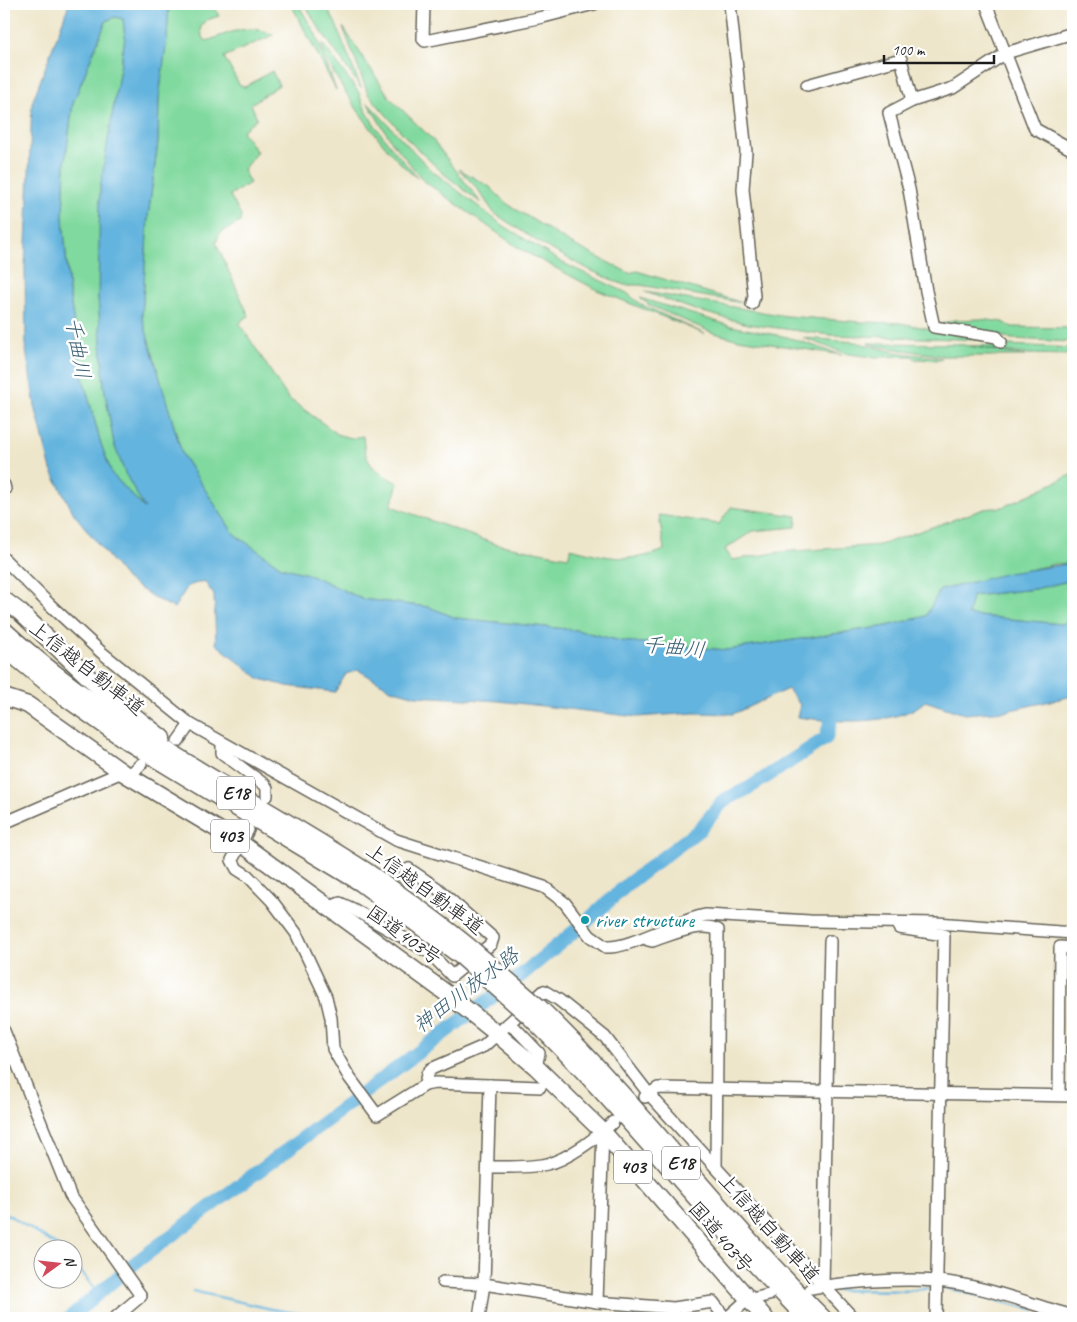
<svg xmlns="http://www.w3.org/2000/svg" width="1077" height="1322" font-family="Caveat,'Klee One',sans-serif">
<rect width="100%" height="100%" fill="#fff"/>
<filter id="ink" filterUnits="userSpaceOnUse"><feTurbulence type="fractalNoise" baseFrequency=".02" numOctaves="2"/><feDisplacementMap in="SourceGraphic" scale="10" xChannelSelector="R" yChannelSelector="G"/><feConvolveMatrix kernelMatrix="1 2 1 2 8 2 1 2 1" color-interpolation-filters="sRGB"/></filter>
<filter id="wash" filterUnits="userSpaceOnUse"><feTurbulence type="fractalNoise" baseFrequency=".0096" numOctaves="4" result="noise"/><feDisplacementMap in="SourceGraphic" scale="20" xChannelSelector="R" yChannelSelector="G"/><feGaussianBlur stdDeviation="1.12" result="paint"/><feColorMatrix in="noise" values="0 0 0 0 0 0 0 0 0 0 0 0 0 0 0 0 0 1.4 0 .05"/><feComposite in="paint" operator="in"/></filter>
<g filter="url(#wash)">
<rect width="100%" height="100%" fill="#eee6ca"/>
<g fill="#80d99e" stroke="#4e7a5d">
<path d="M169 4H212L219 16 207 20 201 27 202 37 207 41C229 33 250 22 273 35L224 57 239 84 245 87 272 71 279 85 251 104 257 118 242 131 257 152 243 170 250 183 230 195 241 216 240 222 220 233 216 243 249 316 242 320 240 324 288 398 339 435 352 438 363 436C365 465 373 470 398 483L391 506 495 544 568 557 571 548C603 557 632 564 664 550L659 515 719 524 731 507 797 516 796 527 753 531 725 549 732 560 781 552 880 545 984 509 1003 507 1073 474V563L1055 564 940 590 926 616 887 626 727 650 621 641 576 630 456 618 429 607 362 599 311 575 281 567 234 534 182 454 142 317 148 217 158 142 159 98 167 38Z"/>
<polygon points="291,4 298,4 316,35 336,90"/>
<polygon points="305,4 325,4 335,22 361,88 315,22"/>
<polygon points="115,17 123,19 125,38 108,140 98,297 104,386 114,444 125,473 147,511 112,474 101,444 82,375 69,292 63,217 65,163 73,103 106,21"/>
<polygon points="343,27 390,98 432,139 481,203 444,174 411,143 368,94"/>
<path d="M322 43 359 93C366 121 399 156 418 178 395 167 322 67 322 43Z"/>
<polygon points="367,102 430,169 501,224 563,263 627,293 640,304 705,334 597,290 520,249 424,181 392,142"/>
<polygon points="459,169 490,187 506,203 570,243 629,273 637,271 743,303 640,285 624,285 592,271 543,245 494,213 477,188"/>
<polygon points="645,292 786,316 861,322 900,323 988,340 830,335 748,324 695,310"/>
<polygon points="640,298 731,326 787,337 842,355 732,338 711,332 649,305"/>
<polygon points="980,319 1003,322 1012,327 1073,328 1073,342 1012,339 973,329 938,325 954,320"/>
<polygon points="803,338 855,342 894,352 942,358 940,360 915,359 912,356 875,357 848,354"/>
<polygon points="868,343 958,344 1025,356 943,356 877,346"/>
<polygon points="1007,345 1073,348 1073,355 1024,354 970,346"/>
<polygon points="1073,580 1073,622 1061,624 968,615 972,596 1035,589"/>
</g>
<path fill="#63b4de" stroke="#40687d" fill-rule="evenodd" d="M69 4H169L167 38 159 98 158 142 148 217 142 317 182 454 234 534 281 567 311 575 362 599 429 607 456 618 576 630 621 641 727 650 887 626 926 616 940 590 1008 573 1073 563V580L1035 589 972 596 968 615 1061 624 1073 622V696L1006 711 964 714 925 701C898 727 833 722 797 717L800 705 788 689 733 714 695 713 637 717 499 701 416 696 391 689 358 670 346 674 335 692 287 686 260 679 216 644 214 595 204 581 188 586 174 608 156 599 127 580 74 514 51 470 35 406 26 350 25 267 32 103ZM115 17 123 19 125 38 100 188 98 297 104 386 114 444 125 473 145 509 112 474 101 444 82 375 69 292 63 217 65 163 73 103 106 21Z"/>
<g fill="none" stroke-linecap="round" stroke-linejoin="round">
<g stroke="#63b4de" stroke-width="2.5">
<polyline points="4,1212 64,1250"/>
<polyline points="72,1260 98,1293"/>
<polyline points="136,1262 142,1265"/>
<polyline points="943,1287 1035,1310"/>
<polyline points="835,1290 908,1291 930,1288"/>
<polyline points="193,1291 271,1309 328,1318"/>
<polyline points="623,1318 664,1313"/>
</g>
<polyline stroke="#63b4de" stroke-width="14" points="69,1318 136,1262 514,981 587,921 629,883 699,830 724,800 749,788 826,738 835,704"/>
</g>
</g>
<g filter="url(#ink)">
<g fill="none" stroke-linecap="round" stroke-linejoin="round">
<polyline stroke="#c4bea7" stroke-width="11" stroke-dasharray="11 5.5" stroke-linecap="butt" points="374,914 405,873"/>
<g stroke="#666359" stroke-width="14">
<g id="minor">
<polyline points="424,4 423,39 425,41 543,17 594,4"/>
<polyline points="730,4 746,152 743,189 754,296 752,304"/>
<polyline points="986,4 1035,129 1073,150"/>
<polyline points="807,85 901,59 912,101"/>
<polyline points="1001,342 997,337 934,327 926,291 909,189 889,113 912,101 953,88 1006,53 1073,33"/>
<polyline points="4,485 5,489"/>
<path d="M4 559 49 604 101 652 190 724 396 840 544 887 565 903 590 936 606 947C629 949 678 920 706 915L810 921 937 923 1073 933"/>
<polyline points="178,741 190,724"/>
<polyline points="222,744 222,753 265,785 267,788 267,796"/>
<polyline points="4,823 122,772 132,773 141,764"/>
<polyline points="248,830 232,860 237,869 248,876 272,901 296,933 326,997 331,1018 333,1049 349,1077 377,1115 425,1085 435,1083 540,1087"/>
<polyline points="330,907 340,903 353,909 430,953 452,976 491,944 493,938 437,888 409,869 405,873"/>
<polyline points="899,928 944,935 936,1318"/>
<path d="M648 940 652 941C671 935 700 921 718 930L716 1167"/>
<polyline points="508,1024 517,1030 539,1053 536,1067"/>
<polyline points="4,1031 70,1195 141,1296 115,1318"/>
<polyline points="425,1085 427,1074 431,1069 484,1046 544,991 559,1000 605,1037 649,1094 853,1318"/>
<polyline points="1059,1095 1060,947 1073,948"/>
<polyline points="645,1097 658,1088 1073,1096"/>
<path d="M488 1167C508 1167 528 1168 547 1164 567 1160 598 1137 613 1122"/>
<polyline points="443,1282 484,1284 597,1302 674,1308 713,1302 725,1318"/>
<polyline points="823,1286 830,941"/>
<path d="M811 1288C847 1282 900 1278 937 1281 983 1285 1029 1304 1073 1316"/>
<polyline points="597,1302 603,1132"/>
<polyline points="479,1318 484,1284 490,1085"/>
<polyline points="727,1318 747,1300 769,1295"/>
</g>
</g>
<g stroke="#666359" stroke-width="19">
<g id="highway">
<polyline points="4,600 20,612 103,691 162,738"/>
<path d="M4 630C112 730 244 792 366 871 403 896 439 922 473 950"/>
<polyline points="4,648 63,696 128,742 361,883 462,957"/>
<polyline points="4,697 28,705 122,772 242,844 446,993 490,1028 536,1067 603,1132 765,1318"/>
<path d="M539 1007C640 1105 724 1219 823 1318"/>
<path d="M529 1016C627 1111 710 1221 806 1318"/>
</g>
</g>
<use href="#minor" stroke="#fff" stroke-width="11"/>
<use href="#highway" stroke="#fff" stroke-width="16"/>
<g stroke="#666359" stroke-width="19" stroke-linecap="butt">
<g id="highway-bridge">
<polyline points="473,950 539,1007"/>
<polyline points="462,957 529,1016"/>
</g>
</g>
<use href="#highway-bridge" stroke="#fff" stroke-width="16"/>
</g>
</g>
<circle fill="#0f9aa8" stroke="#fff" stroke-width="2" cx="585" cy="920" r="5"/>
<g text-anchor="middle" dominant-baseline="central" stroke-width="5" stroke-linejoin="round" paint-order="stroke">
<g fill="#fff" stroke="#606060" stroke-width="1">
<rect x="217" y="776.5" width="38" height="33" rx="4"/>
<rect x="211" y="819.5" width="38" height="33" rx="4"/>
<rect x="662" y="1146.5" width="38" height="33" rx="4"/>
<rect x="614" y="1150.5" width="38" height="33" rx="4"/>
</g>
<g font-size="19" font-weight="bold" fill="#1c1c1c">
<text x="236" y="793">E18</text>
<text x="230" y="836">403</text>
<text x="681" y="1163">E18</text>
<text x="633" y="1167">403</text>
</g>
<g font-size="20" fill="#1c1c1c" stroke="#fff">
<text transform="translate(87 668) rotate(38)">上信越自動車道</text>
<text transform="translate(425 889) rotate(36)">上信越自動車道</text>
<text transform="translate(404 935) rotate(36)">国道403号</text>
<text transform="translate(769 1228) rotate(48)">上信越自動車道</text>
<text transform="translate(721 1237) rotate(49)">国道403号</text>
</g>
<g font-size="20" fill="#0d838f" stroke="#fff" text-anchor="start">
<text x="595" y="920">river structure</text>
</g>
<g font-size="21" font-style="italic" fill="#3c6073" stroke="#fff">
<text transform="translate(78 348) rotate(80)">千曲川</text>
<text transform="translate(674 647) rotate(6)">千曲川</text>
<text transform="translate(466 990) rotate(-37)">神田川放水路</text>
</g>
</g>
<rect width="1077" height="1322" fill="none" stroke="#fff" stroke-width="20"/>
<g transform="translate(58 1264) rotate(75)"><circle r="24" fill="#ffffff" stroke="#a4a4a4"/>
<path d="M0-4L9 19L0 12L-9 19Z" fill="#d1495b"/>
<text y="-8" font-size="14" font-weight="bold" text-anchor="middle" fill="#1c1c1c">N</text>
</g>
<path d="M884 55v8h110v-8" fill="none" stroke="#1c1c1c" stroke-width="2.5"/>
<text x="892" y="55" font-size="15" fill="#1c1c1c" stroke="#ffffff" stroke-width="4" paint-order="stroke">100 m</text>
</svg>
